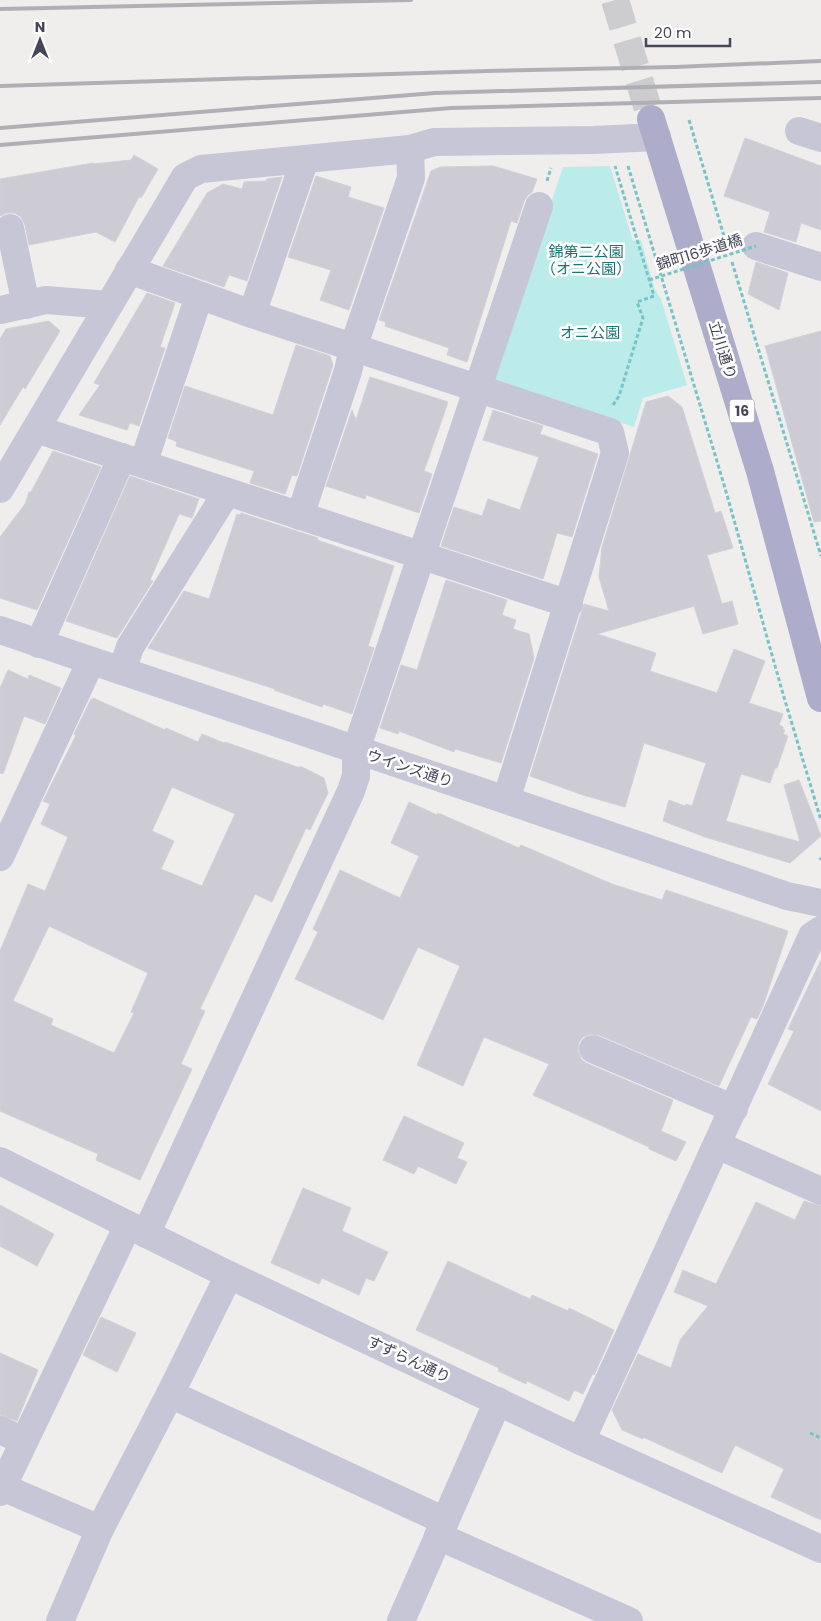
<svg xmlns="http://www.w3.org/2000/svg" width="821" height="1621" font-family="Poppins,'Noto Sans JP',sans-serif">
<rect width="100%" height="100%" fill="#efeeec"/>
<polygon fill="#bbece9" points="610,166 633,241 641,240 655,290 661,299 687,385 643,398 634,427 496,383 493,375 563,167"/>
<g fill="#cdccd4" stroke="#d2d0d8" fill-rule="evenodd">
<polygon points="745,138 821,166 821,230 801,223 796,242 764,232 770,212 724,196"/>
<polygon points="134,155 158,169 141,198 139,197 115,242 96,232 29,245 25,225 21,217 15,213 7,213 0,216 0,179 93,163 93,164 131,160"/>
<polygon points="493,166 537,179 532,192 528,195 524,201 517,223 511,221 467,362 447,355 449,348 385,326 386,322 379,320 431,171 440,167"/>
<polygon points="316,176 351,187 348,197 384,208 349,310 320,300 331,270 288,257"/>
<polygon points="282,177 247,281 229,275 224,287 163,266 207,193 223,184 242,189 244,182 266,181 267,179"/>
<polygon points="756,262 788,273 779,310 748,294"/>
<polygon points="147,293 175,303 160,347 165,348 139,426 130,423 127,430 79,415 100,385 94,383"/>
<polygon points="49,321 60,331 25,389 23,387 0,425 0,339 6,329"/>
<polygon points="821,331 821,521 814,522 765,346"/>
<polygon points="296,345 330,356 333,365 297,476 292,475 285,494 250,483 254,471 176,446 177,442 168,438 185,386 273,415"/>
<polygon points="370,377 448,402 424,471 432,474 419,513 366,495 365,499 326,486 352,410 356,420"/>
<polygon points="668,396 682,407 715,513 721,511 733,548 707,555 722,604 732,601 738,624 703,634 694,606 597,634 656,653 650,671 717,693 734,649 765,661 749,703 783,714 779,725 783,727 783,730 785,730 783,734 788,736 777,768 775,768 770,783 741,774 726,821 800,842 784,785 799,780 821,836 790,863 705,837 663,821 669,800 685,806 686,804 692,806 706,763 644,743 625,807 583,795 530,776 584,604 609,611 599,577 602,547 646,402"/>
<polygon points="493,410 543,426 540,434 598,454 572,537 557,533 543,579 441,546 454,507 482,516 488,499 520,510 539,457 483,440"/>
<polygon points="53,451 101,467 37,610 0,598 0,537 25,504 29,492 31,492"/>
<polygon points="130,476 199,499 192,518 179,514 150,580 153,581 117,638 66,621"/>
<polygon points="241,513 318,538 317,540 394,566 368,646 374,648 352,714 323,704 322,707 274,690 275,689 148,648 184,591 209,599 237,514 240,515"/>
<polygon points="446,580 507,600 502,615 516,620 513,629 529,634 534,658 501,763 455,749 454,752 399,731 398,734 380,728 401,665 417,670"/>
<polygon points="8,670 28,679 29,675 61,688 45,724 24,716 3,774 0,773 0,688"/>
<path d="M93 698 165 730 166 728 198 742 202 734 224 743 225 742 300 768V766L324 778 328 793 310 830 306 828 272 902 255 894 200 1009 205 1011 181 1064 192 1069 140 1180 96 1160 98 1154 0 1111V951L28 884 45 891 68 837 41 824 50 804 43 801 76 735 74 734 91 699 92 700ZM172 787 235 814 202 886 161 869 174 841 152 831ZM49 926 148 973 131 1012 134 1013 114 1053 51 1025 53 1019 13 1001Z"/>
<polygon points="409,802 437,815 438,813 519,848 521,845 612,884 662,900 666,890 788,931 763,1006 757,1019 751,1017 719,1086 599,1035 591,1034 583,1037 579,1042 578,1051 581,1059 586,1063 673,1100 661,1131 686,1142 676,1161 649,1149 649,1147 533,1095 549,1064 484,1037 463,1086 417,1065 460,966 418,947 383,1020 295,979 318,932 313,929 340,870 400,898 419,856 391,843"/>
<polygon points="821,960 821,1111 768,1084 794,1031 788,1029"/>
<polygon points="404,1116 464,1143 457,1158 467,1162 456,1184 418,1166 414,1174 383,1160"/>
<polygon points="303,1188 351,1208 342,1231 388,1252 374,1281 366,1278 359,1295 322,1278 319,1284 271,1263"/>
<polygon points="804,1201 821,1206 821,1520 771,1497 784,1469 735,1445 722,1473 643,1437 643,1439 622,1430 612,1410 638,1354 671,1368 680,1340 708,1306 674,1292 683,1270 716,1284 756,1202 795,1220"/>
<polygon points="0,1205 54,1234 37,1266 0,1246"/>
<polygon points="448,1261 530,1299 532,1295 568,1311 569,1308 614,1330 594,1375 593,1373 583,1394 574,1390 569,1401 527,1381 526,1384 498,1371 499,1368 416,1330"/>
<polygon points="101,1317 136,1333 117,1372 83,1355"/>
<polygon points="0,1353 38,1370 17,1421 0,1415"/>
</g>
<g fill="none" stroke-linecap="round" stroke-linejoin="round">
<polyline stroke="#cdcccf" stroke-width="28" stroke-dasharray="28 14" stroke-linecap="butt" points="615,0 651,119"/>
<g stroke="#75c4c8" stroke-width="3" stroke-dasharray="4 2.5" stroke-linecap="butt">
<polyline points="689,120 727,246"/>
<polyline points="628,166 725,488 783,694 821,820"/>
<polyline points="547,181 551,168"/>
<polyline points="732,262 821,556"/>
<polyline points="613,405 619,396 643,318 637,302 654,296 615,166"/>
<polyline points="820,860 821,858"/>
<polyline points="810,1433 821,1438"/>
</g>
<g stroke="#c6c6d6" stroke-width="28">
<polyline points="799,131 821,138"/>
<polyline points="10,228 26,305"/>
<polyline points="756,246 821,267"/>
<polyline points="129,270 252,314 610,432 615,453 506,800"/>
<polyline points="0,310 46,300 109,305"/>
<polyline points="252,314 305,159"/>
<polyline points="36,429 569,604"/>
<polyline points="143,464 199,296"/>
<polyline points="0,489 185,177 201,169 410,149 434,142 594,140 657,137"/>
<polyline points="300,516 348,371 353,348 411,178 410,149"/>
<polyline points="0,630 506,800 787,896 821,903"/>
<polyline points="39,644 122,457"/>
<polyline points="122,671 130,647 227,492"/>
<polyline points="0,857 91,661"/>
<polyline points="593,1049 734,1109"/>
<polyline points="717,1145 821,1191"/>
<polyline points="0,1161 229,1275 581,1441 821,1549"/>
<polyline points="146,1234 351,791 356,776 356,750 539,206"/>
<polyline points="170,1394 445,1521"/>
<polyline points="0,1430 24,1441"/>
<polyline points="581,1441 812,936 821,930"/>
<polyline points="2,1487 100,1529"/>
<polyline points="0,1492 128,1225"/>
<polyline points="438,1536 629,1621"/>
<polyline points="60,1621 100,1529 170,1394 229,1275"/>
<polyline points="401,1621 498,1401"/>
</g>
<polyline stroke="#aeaccb" stroke-width="28" points="651,119 760,471 821,698"/>
<g stroke="#b0afb6" stroke-width="4">
<polyline points="0,9 411,0"/>
<polyline points="0,86 487,71 675,67 821,61"/>
<polyline points="0,128 435,93 821,82"/>
<polyline points="0,145 451,108 821,98"/>
</g>
<polyline stroke="#75c4c8" stroke-width="3" stroke-dasharray="4 2.5" stroke-linecap="butt" points="649,280 756,246"/>
</g>
<g text-anchor="middle" dominant-baseline="central" stroke-width="5" stroke-linejoin="round" paint-order="stroke">
<rect fill="#fff" stroke="#7e7d8b" stroke-width="1" x="729.5" y="399.5" width="25" height="23" rx="4"/>
<g font-size="14" font-weight="bold" fill="#464559">
<text x="742" y="411">16</text>
</g>
<g font-size="15" fill="#1a7276" stroke="#fff">
<text x="586" y="251">錦第二公園<tspan x="586" dy="17">（オニ公園）</tspan></text>
<text x="590" y="332">オニ公園</text>
</g>
<g font-size="15" fill="#464559" stroke="#fff">
<text transform="translate(699 252) rotate(-17)">錦町16歩道橋</text>
<text transform="translate(723 350) rotate(73)">立川通り</text>
<text transform="translate(410 768) rotate(18)">ウインズ通り</text>
<text transform="translate(409 1359) rotate(25)">すずらん通り</text>
</g>
</g>
<g transform="translate(40 40)" stroke="#ffffff" stroke-width="4" paint-order="stroke">
<path d="M0-4L9 19L0 12L-9 19Z" fill="#464559"/>
<text y="-8" font-size="14" font-weight="bold" text-anchor="middle" fill="#464559">N</text>
</g>
<path d="M646 38v8h84v-8" fill="none" stroke="#464559" stroke-width="2.5"/>
<text x="654" y="38" font-size="15" fill="#464559" stroke="#ffffff" stroke-width="4" paint-order="stroke">20 m</text>
</svg>
